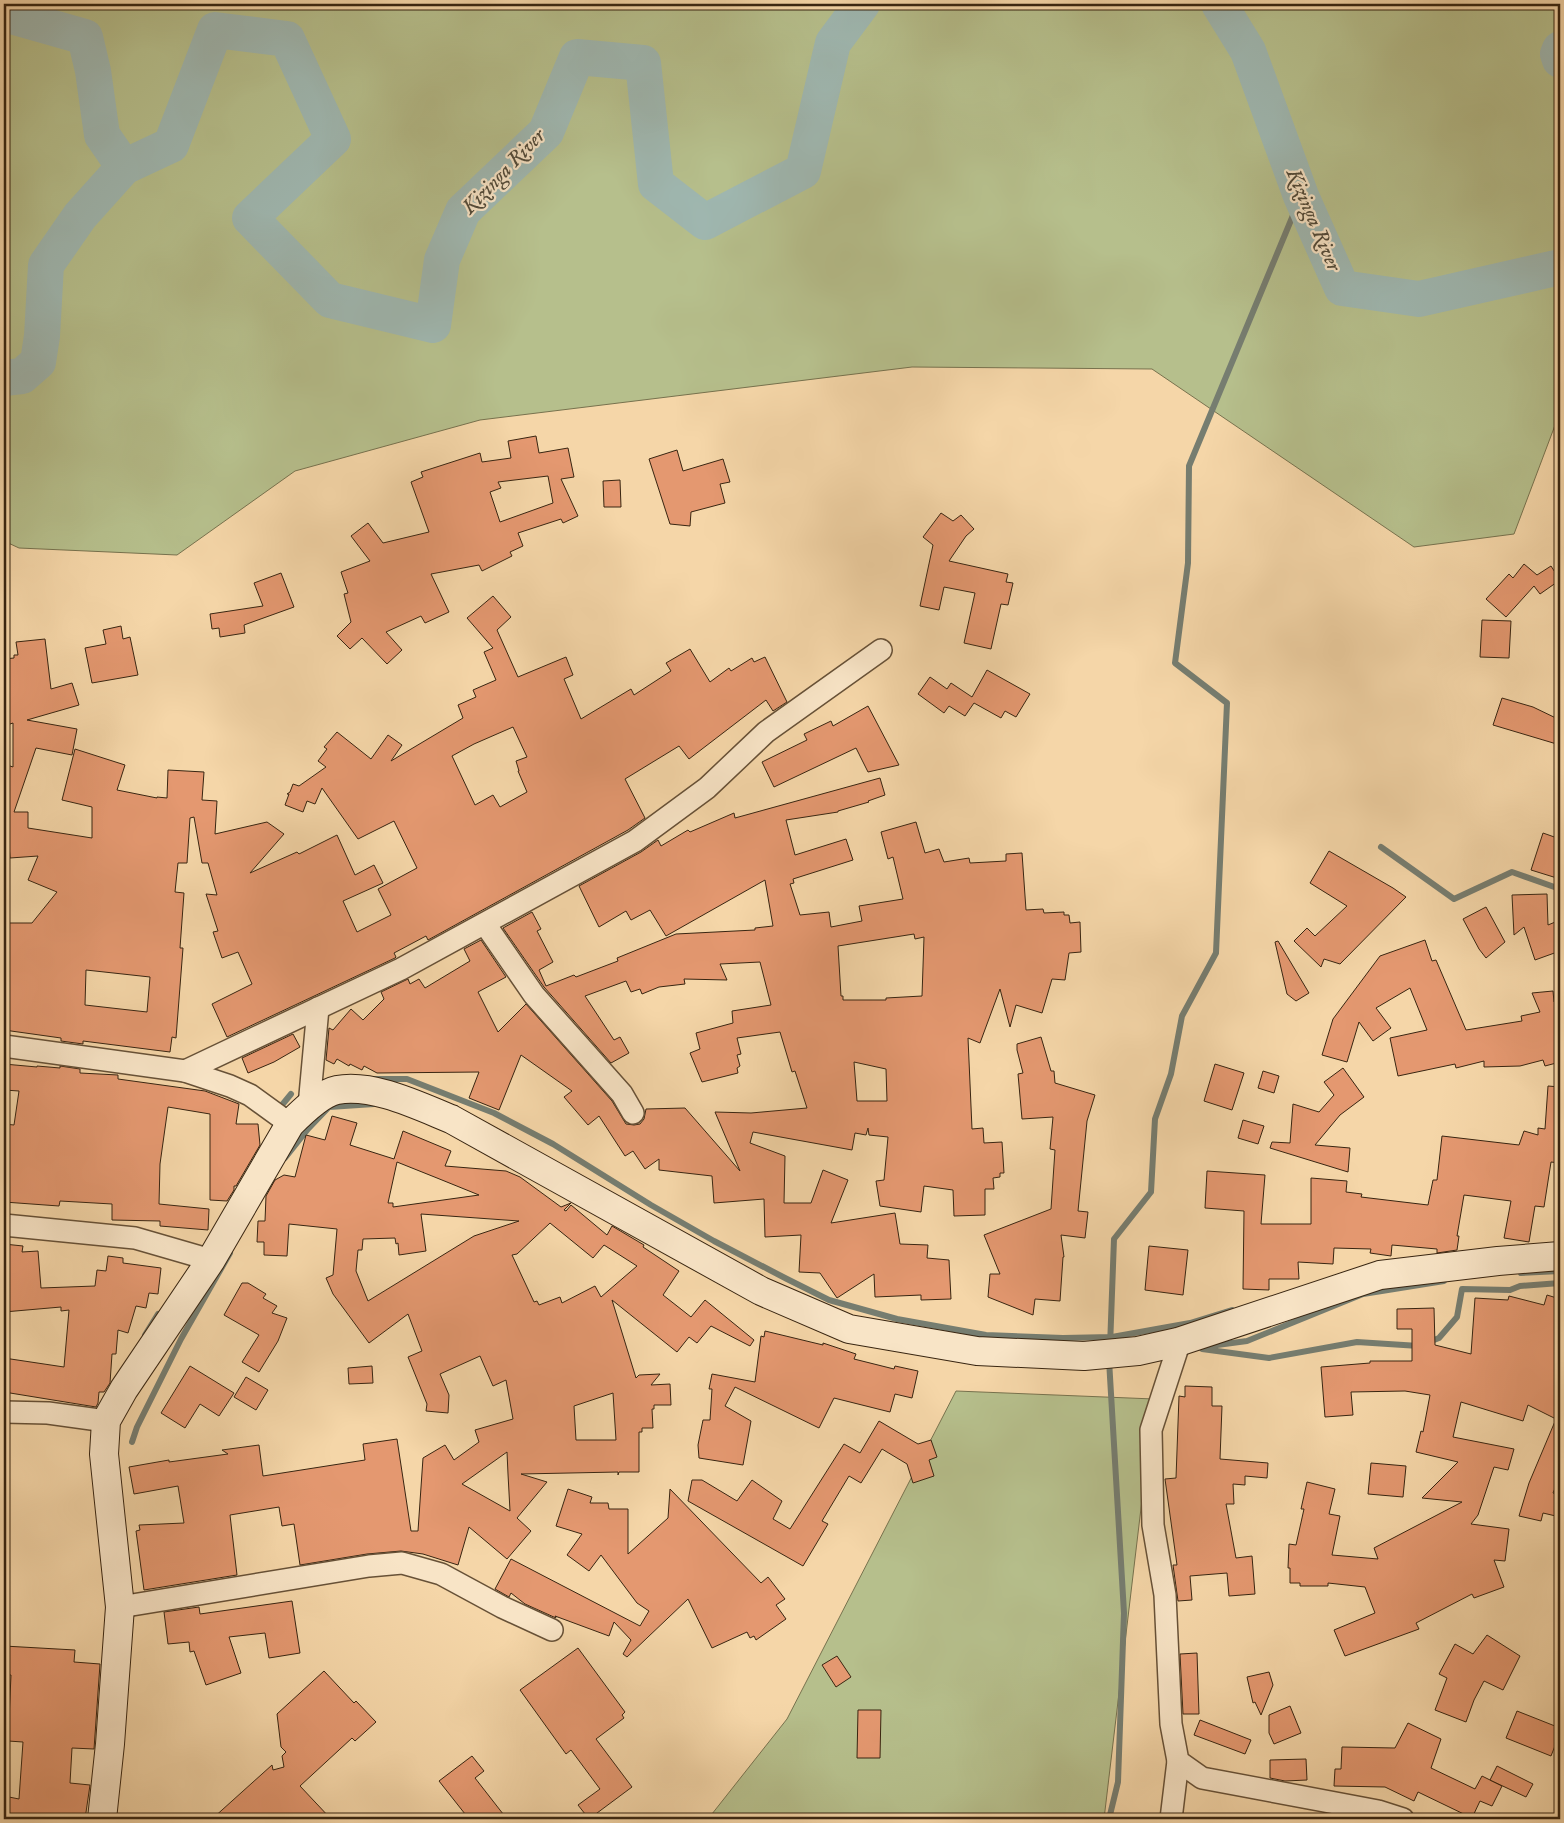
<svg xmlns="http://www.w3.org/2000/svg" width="1564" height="1823" font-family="'IM FELL English',serif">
<rect width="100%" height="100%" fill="#f5d6a8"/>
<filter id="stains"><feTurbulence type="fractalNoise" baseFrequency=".004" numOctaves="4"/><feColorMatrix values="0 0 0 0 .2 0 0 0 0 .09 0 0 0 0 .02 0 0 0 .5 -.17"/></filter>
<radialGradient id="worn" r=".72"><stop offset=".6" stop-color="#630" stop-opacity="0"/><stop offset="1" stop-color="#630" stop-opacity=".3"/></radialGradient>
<g fill="#b6bf8c" stroke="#77724e">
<polygon points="4,4 1560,4 1560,412 1514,534 1414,547 1152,369 912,367 480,420 295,471 177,555 19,548 4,541"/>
<polygon points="956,1391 1154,1399 1104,1819 708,1819 787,1719"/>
</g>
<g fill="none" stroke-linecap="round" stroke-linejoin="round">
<g stroke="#767d70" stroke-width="6">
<polyline points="1381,847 1454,899 1512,872 1560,889"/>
<polyline points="374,1079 407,1079 494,1113 553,1144 651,1205 714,1241 787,1279 829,1300 897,1319 986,1335 1063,1338 1112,1337 1190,1323 1232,1310"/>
<polyline points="283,1113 282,1105 291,1094"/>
<polyline points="285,1158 308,1129 329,1107 374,1104"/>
<polyline points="1521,1273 1560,1271"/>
<polyline points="145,1335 158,1314"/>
<polyline points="1429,1342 1439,1338 1457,1317 1462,1289 1510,1290 1520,1286 1560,1283"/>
<polyline points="1110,1347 1114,1239 1151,1192 1155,1119 1171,1074 1182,1016 1216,953 1227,703 1175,663 1188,563 1189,466 1301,196"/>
<polyline points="1202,1347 1247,1341 1363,1294 1444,1281"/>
<polyline points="1202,1349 1269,1358 1357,1342 1419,1346"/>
<polyline points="1109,1360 1124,1613 1118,1782 1109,1819"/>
<polyline points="132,1442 137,1427 181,1339 230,1253"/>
</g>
<g stroke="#9fb7b0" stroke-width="36">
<polyline points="1219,4 1248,51 1301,196 1342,288 1419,299 1560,267"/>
<polyline points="4,14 85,37 93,71 102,135 124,167"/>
<polyline points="1560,49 1558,54 1560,60"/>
<polyline points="4,378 22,376 38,362 42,336 46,265 80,216 124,167 171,145 215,30 287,39 333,139 250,218 330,300 433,325 442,260 463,211 546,132 577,57 643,63 656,184 705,222 803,171 833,43 862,4"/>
</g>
</g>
<g fill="#e49870" stroke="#382511" fill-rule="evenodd">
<path d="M536 436 539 453 568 448 574 477 561 479 578 516 563 523 561 519 518 533 523 546 510 552 512 556 482 571 479 565 431 574 449 612 425 623 421 616 386 632 402 650 387 664 362 638 350 649 337 636 351 622 344 594 348 593 341 572 370 561 351 536 368 523 383 543 429 532 411 482 423 477 421 472 480 453 482 462 511 458 508 441ZM548 476 553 503 500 522 490 492 501 488 498 482Z"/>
<polygon points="677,450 683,471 723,459 730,482 720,484 725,503 691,512 690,526 670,524 649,459"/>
<polygon points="620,480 621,507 604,507 603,481"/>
<polygon points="941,513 953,521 961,515 974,529 966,536 949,561 1008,574 1006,582 1013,583 1008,605 1001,604 991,649 964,643 975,593 944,587 939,610 920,606 933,545 923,537"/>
<polygon points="1524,564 1537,575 1551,566 1560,580 1540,594 1534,586 1506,617 1486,599 1509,574 1513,578"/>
<polygon points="281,573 294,607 244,625 245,633 220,637 219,628 212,629 210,614 263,606 254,583"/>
<path d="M493 596 511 617 497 630 518 677 566 657 573 675 564 679 581 719 631 689 634 695 671 671 666 663 690 649 710 682 729 668 731 671 752 658 754 662 765 657 787 702 773 711 766 700 689 759 679 746 625 779 645 818 628 830 428 940 426 936 394 953 396 957 395 958 227 1037 212 1004 252 984 238 952 222 958 213 932 218 931 206 894 217 895 208 863H202L194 817 190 818 187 863H178L175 892 184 893 180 948H183L176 1038 172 1037 170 1052 83 1041V1044L61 1041V1038L4 1030V974H8V923H32L57 892 28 880 38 856 10 858 8 831 6 835 4 834V773L7 765 13 767V723L4 726V659L14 658V655H18L16 642 45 639 51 689 72 683 79 705 27 720 77 729 72 755 36 748 14 812H28V828L92 838V807L62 800 75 749 125 765 117 790 157 798V797L167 798 168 770 204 772 202 800 217 801 215 834 267 822 284 834 250 873 297 852 299 854 337 835 355 875 374 865 383 883 343 901 357 932 391 915 378 889 417 868 394 821 358 839 322 788 315 804 307 801 303 812 285 805 289 794H287L290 792 293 784 299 786 326 767 318 761 327 749 324 747 337 732 371 759 388 735 402 745 391 761 463 718 458 705 476 697 473 690 496 680 484 652 493 648 467 618ZM513 727 527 757 516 761 519 771H518L527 792 500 807 493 795 475 805 452 756 474 744ZM86 970 150 977 147 1012 85 1005Z"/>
<polygon points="1482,620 1511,621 1509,658 1480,657"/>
<polygon points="121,626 123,639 130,637 138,675 92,683 85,648 106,644 103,630"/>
<polygon points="987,670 1030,694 1016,717 1005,711 1001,718 974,703 965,716 949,706 944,713 918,694 930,677 947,689 951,683 972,697"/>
<polygon points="1502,698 1533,707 1560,720 1560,745 1493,725"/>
<polygon points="868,706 899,765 868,772 856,748 774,787 762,762 807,740 804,734 831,721 833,726"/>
<path d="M880 778 885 795 868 801 869 802 838 811V812L786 820 795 855 846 839 853 860 793 879 794 883 790 884 800 915 829 912 831 927 862 921 859 906 903 899 893 857 888 859 881 832 916 822 925 853 939 849 944 862 969 858 970 863 1006 861V854L1022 853 1026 910 1043 909 1044 913 1064 912V915H1069L1070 923 1080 922 1081 952 1069 953 1065 980 1052 979 1042 1013 1016 1005 1010 1027 1000 989 980 1043 968 1038 972 1129 983 1128 984 1143 1002 1142 1004 1173H1000V1177L993 1178 994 1189H985V1215L954 1216 953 1190 924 1186 921 1212 880 1206 876 1181 884 1180 888 1137 869 1135 868 1128 866 1135 855 1133 852 1150 753 1132 750 1143 785 1156 784 1203H811L823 1170 848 1180 831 1223 895 1213 900 1244 928 1245 927 1258 949 1260 951 1299 921 1300V1295L875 1297 874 1274 837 1298 820 1273 799 1272 801 1235 765 1237 764 1199 714 1203 712 1176 659 1170V1159L645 1169 633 1151 625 1156 599 1116 588 1125 564 1097 572 1091 521 1055 499 1110 469 1098 479 1072 377 1073 364 1066 362 1070 350 1064 349 1066 337 1059 334 1064 326 1060 329 1028 333 1030 351 1009 363 1020 384 999 381 992 408 979 410 984 419 979 425 988 470 961 464 949 481 940 506 977 478 992 498 1032 526 1004 612 1101 626 1124 634 1125 640 1124 644 1119 646 1109 685 1108 740 1171 715 1112 751 1113 807 1108 795 1071 792 1072 780 1032 737 1038 741 1054 737 1055 740 1066 737 1068 738 1073 702 1082 690 1053 700 1049 696 1033 733 1023 732 1011 771 1005 760 962 720 964 727 980 684 979 685 984 659 987 642 994 640 989 631 992 626 981 585 996 614 1040 620 1037 629 1053 611 1063 544 987 503 928 532 912 541 929 537 931 553 962 539 970 546 986 574 975 576 977 618 961 617 958 676 934 755 930V928L773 926 765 880 666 936 650 910 631 920 626 911 599 927 579 886 641 852 658 840 661 846 688 830 690 832 734 813 735 818ZM914 934 915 939 924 937 922 996 886 998V1000H843V996H841L838 946ZM854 1062 886 1069 887 1101H857Z"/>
<polygon points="1543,833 1560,839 1560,879 1531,870"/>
<polygon points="1329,851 1393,888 1406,897 1340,964 1324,959 1321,967 1294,941 1307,928 1315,936 1347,906 1310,883"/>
<polygon points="1547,894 1548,925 1560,920 1560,951 1535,960 1524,927 1514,935 1512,895"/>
<polygon points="1486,907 1505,942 1486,958 1479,949 1463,919"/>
<polygon points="1425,940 1432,961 1436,960 1466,1030 1522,1021 1521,1016 1540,1012 1532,993 1553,991 1554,1002 1560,1001 1560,1062 1545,1066 1543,1060 1520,1066 1484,1067 1484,1061 1456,1068 1455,1064 1398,1076 1390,1038 1427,1030 1410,988 1376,1008 1391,1028 1373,1041 1359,1022 1347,1062 1322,1055 1333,1019 1380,956"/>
<polygon points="1278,941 1309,993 1296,1001 1287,994 1275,942"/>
<polygon points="293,1034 300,1047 274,1062 248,1073 242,1058"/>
<polygon points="1041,1037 1051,1071 1054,1071 1055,1083 1095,1095 1087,1121 1078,1211 1088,1212 1085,1238 1061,1235 1064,1257 1063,1257 1060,1301 1035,1299 1033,1315 988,1297 990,1274 1000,1274 984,1235 1051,1209 1055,1150 1050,1149 1053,1117 1022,1119 1018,1074 1023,1073 1017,1050 1017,1044"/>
<polygon points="4,1064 37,1067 37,1066 60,1068 60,1066 80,1069 80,1073 118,1075 118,1079 205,1091 239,1104 236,1124 258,1124 260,1145 236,1186 234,1186 234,1190 227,1201 210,1200 210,1114 168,1107 160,1164 159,1204 209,1209 208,1230 160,1226 160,1221 112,1220 112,1204 60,1201 59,1206 4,1202 4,1124 14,1125 19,1091 4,1090"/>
<polygon points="1215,1064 1244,1073 1232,1110 1204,1101"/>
<polygon points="1343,1068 1364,1097 1340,1115 1315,1145 1350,1148 1348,1172 1270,1148 1272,1142 1290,1143 1293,1104 1319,1112 1334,1095 1324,1082"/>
<polygon points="1263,1071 1279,1076 1274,1093 1258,1088"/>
<polygon points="1548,1086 1560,1087 1560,1163 1551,1162 1544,1207 1535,1206 1529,1242 1504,1238 1511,1201 1464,1195 1457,1236 1459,1236 1457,1250 1437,1253 1437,1249 1392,1245 1391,1256 1370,1253 1371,1249 1334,1248 1333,1264 1298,1262 1299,1279 1269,1279 1269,1290 1243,1289 1244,1211 1205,1208 1207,1171 1265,1175 1261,1224 1311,1224 1311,1178 1347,1181 1346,1192 1362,1194 1361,1197 1428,1205 1433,1180 1437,1180 1442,1136 1519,1145 1524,1131 1538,1135 1538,1128 1545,1129"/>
<path d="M332 1116 357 1123 350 1145 394 1159 403 1131 451 1151 445 1166 506 1171 520 1177 561 1207 571 1203 564 1210 566 1211 571 1205 607 1235 612 1226 644 1245 643 1247 679 1271 663 1295 691 1317 705 1300 754 1340 750 1346 711 1326 697 1343 689 1337 677 1352 612 1300 636 1378 639 1375 660 1374 651 1385 670 1384 671 1405H654V1409H652L653 1428H642V1432H639V1472H619L618 1475V1472L521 1474 547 1482 517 1518 531 1531 507 1559 469 1527 458 1565 423 1554 401 1551 367 1554 300 1565 294 1524 282 1526 279 1507 230 1515 237 1575 144 1590 136 1531 140 1530 139 1525 184 1523 178 1486 134 1494 129 1467 169 1460V1462L228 1454 222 1450 259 1445 263 1476 365 1460 363 1444 397 1439 411 1531H418L423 1458 445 1445 454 1460 479 1442 475 1430 513 1419 506 1380 493 1386 480 1356 440 1374 449 1395 448 1413 426 1411 427 1404 408 1357 422 1351 408 1314 369 1343 333 1294 326 1278 333 1275 337 1229 289 1224 287 1256 264 1255V1242H257L258 1221H265L266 1196 275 1180 284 1175 295 1177 306 1135 325 1140ZM397 1162 437 1178 479 1195 393 1207V1203H388ZM421 1214 519 1221 474 1236 368 1301 356 1271 358 1250H362L363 1239 395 1238 396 1244 398 1243 399 1255 426 1251ZM550 1223 593 1258 604 1245 637 1266 601 1297 595 1286 562 1303 560 1297 539 1305 537 1301 534 1302 512 1255 517 1254ZM613 1393 616 1440H576L574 1406ZM507 1452 508 1474 510 1511 462 1484Z"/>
<polygon points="1243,1120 1264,1126 1258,1144 1238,1138"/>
<polygon points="4,1244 23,1246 22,1252 38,1251 41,1288 95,1286 97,1270 106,1271 108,1256 123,1258 123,1263 161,1268 158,1294 149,1293 146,1308 136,1306 128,1333 118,1330 116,1354 112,1354 110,1383 104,1392 99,1392 98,1403 96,1407 4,1392 4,1358 64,1367 69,1310 61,1311 61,1307 4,1312"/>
<polygon points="1149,1246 1188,1250 1183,1295 1145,1290"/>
<polygon points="242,1283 248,1283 266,1294 263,1298 277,1306 272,1313 287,1318 278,1341 259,1372 242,1362 259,1335 224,1315"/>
<polygon points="1547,1295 1560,1299 1560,1385 1557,1417 1560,1410 1560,1476 1553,1493 1560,1496 1560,1517 1543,1513 1541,1521 1519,1516 1529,1483 1556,1419 1528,1405 1523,1421 1461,1402 1453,1437 1514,1449 1508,1470 1494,1467 1478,1515 1471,1524 1509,1529 1505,1561 1494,1560 1504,1587 1474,1598 1472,1594 1416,1623 1419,1629 1345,1656 1334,1630 1375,1613 1365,1587 1328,1583 1328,1586 1300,1586 1300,1583 1290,1583 1290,1568 1288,1568 1289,1544 1296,1545 1304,1509 1301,1509 1307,1482 1335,1489 1329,1514 1340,1516 1332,1555 1378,1559 1374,1548 1462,1502 1422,1498 1458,1462 1416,1452 1421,1431 1423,1432 1430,1395 1405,1391 1351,1392 1353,1415 1325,1417 1321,1367 1370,1363 1370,1361 1412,1361 1412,1329 1397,1329 1397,1309 1434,1308 1435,1345 1471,1354 1475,1298 1508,1300 1509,1296 1544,1305"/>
<polygon points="765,1331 823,1345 823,1343 856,1354 854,1359 894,1369 895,1366 918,1371 912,1398 895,1394 890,1412 834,1398 819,1428 735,1387 725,1406 751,1421 743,1465 699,1458 698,1445 703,1420 710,1420 712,1389 709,1389 712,1374 755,1382 761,1336 764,1337"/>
<polygon points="190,1366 234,1393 219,1416 200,1404 185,1428 161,1413"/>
<polygon points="372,1366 373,1383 349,1384 348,1368"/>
<polygon points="246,1377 268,1390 256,1410 234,1397"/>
<polygon points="1185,1386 1212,1387 1212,1406 1222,1406 1220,1459 1268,1463 1267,1478 1245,1476 1245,1485 1233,1484 1234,1504 1226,1504 1236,1558 1252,1556 1255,1594 1229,1596 1227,1573 1190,1576 1192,1600 1178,1601 1173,1565 1177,1565 1165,1479 1176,1478 1179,1396 1185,1397"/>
<polygon points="879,1421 918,1444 931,1440 937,1457 929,1460 934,1476 913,1483 907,1464 882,1449 861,1483 849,1476 822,1521 828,1524 803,1566 688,1501 692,1480 702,1480 737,1501 752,1480 782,1501 773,1519 790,1529 844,1444 860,1453"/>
<polygon points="1371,1463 1406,1466 1403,1497 1368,1494"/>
<polygon points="568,1489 592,1497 590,1503 608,1503 609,1509 628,1509 628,1554 668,1518 670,1489 761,1583 768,1577 785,1599 776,1605 786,1619 756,1640 754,1636 750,1638 747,1632 712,1648 688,1599 627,1657 623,1654 631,1640 614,1622 609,1636 555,1616 556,1618 525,1604 511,1593 509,1597 495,1589 511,1559 640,1626 649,1611 637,1603 601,1555 589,1571 567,1555 582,1534 556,1526"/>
<polygon points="292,1601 300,1653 269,1658 265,1633 229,1637 241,1673 206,1685 194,1651 190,1652 189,1642 168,1644 164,1612 199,1607 200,1614"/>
<polygon points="1487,1635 1520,1656 1503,1690 1484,1681 1474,1700 1466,1722 1435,1710 1447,1678 1439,1674 1455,1644 1473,1654"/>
<polygon points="4,1646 75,1650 74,1662 100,1664 94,1749 72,1748 70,1783 90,1785 85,1819 4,1819 4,1796 19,1799 23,1742 8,1741 11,1675 4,1675"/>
<polygon points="578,1648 625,1712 622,1715 624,1718 596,1739 632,1787 589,1819 578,1805 600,1789 571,1750 566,1754 520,1690"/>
<polygon points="1197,1653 1199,1714 1183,1714 1180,1654"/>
<polygon points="837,1656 851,1677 836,1687 822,1665"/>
<polygon points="324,1671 354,1703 356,1701 376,1722 355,1741 352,1738 300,1786 331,1819 212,1819 272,1765 273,1770 284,1767 282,1756 286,1752 281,1747 277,1714"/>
<polygon points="1269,1672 1273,1685 1261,1715 1255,1702 1253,1703 1247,1677"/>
<polygon points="1290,1706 1301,1733 1274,1744 1269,1733 1269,1715"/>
<polygon points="858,1710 881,1710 880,1758 857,1758"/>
<polygon points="1517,1711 1560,1728 1560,1733 1551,1756 1506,1738"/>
<polygon points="1200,1720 1251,1740 1245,1754 1194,1735"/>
<polygon points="1408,1723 1441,1739 1431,1768 1475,1789 1482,1776 1502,1786 1492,1806 1480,1801 1472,1818 1418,1792 1414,1801 1385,1787 1334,1786 1335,1769 1341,1769 1342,1747 1395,1748"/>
<polygon points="472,1756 484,1771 475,1778 507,1819 469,1819 439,1781"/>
<polygon points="1306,1759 1307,1780 1285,1781 1270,1778 1270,1760"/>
<polygon points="1497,1766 1533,1784 1526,1797 1490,1780"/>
</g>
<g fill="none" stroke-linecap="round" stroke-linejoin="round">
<g stroke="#675137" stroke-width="24">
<g id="street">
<polyline points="485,924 534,995 622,1094 633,1113"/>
<polyline points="4,1046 185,1071 230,1086 250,1095 290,1124"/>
<polyline points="185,1071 401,969 635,841 707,788 766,732 881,650"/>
<polyline points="309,1106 318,1008"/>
<polyline points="4,1225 135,1238 211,1260"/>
<polyline points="1178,1342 1177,1350 1151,1430 1153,1525 1165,1595 1171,1724 1178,1761 1202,1778 1378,1811 1403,1819"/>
<polyline points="4,1412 48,1413 106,1421"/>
<polyline points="120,1607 369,1566 402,1563 441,1574 502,1607 552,1630"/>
<polyline points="1171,1819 1178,1761"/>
</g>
</g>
<g stroke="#382511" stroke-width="30">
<path id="secondary" d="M102 1819 110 1744 120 1607 104 1454 106 1421 124 1389 211 1260 290 1124C301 1113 321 1093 337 1090 372 1083 419 1106 451 1119L761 1291 849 1329 977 1351 1084 1356 1138 1351 1178 1342 1380 1275 1498 1261 1560 1256"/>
</g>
<use href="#street" stroke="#f8e4c6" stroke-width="21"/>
<use href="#secondary" stroke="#f8e4c6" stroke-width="28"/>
</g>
<g text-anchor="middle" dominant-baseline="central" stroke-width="4.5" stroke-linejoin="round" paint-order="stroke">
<g font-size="21" font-style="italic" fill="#524a39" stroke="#f8e4c6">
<text transform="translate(504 172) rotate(-46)">Kizinga River</text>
<text transform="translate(1313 220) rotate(67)">Kizinga River</text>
</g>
</g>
<rect width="1564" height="1823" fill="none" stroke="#f5d6a8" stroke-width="20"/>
<rect x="5" y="5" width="1554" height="1813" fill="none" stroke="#382511" stroke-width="2.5"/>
<rect x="10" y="10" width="1544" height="1803" fill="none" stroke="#382511"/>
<rect width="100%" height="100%" filter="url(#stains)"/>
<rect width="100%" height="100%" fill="url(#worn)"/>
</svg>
